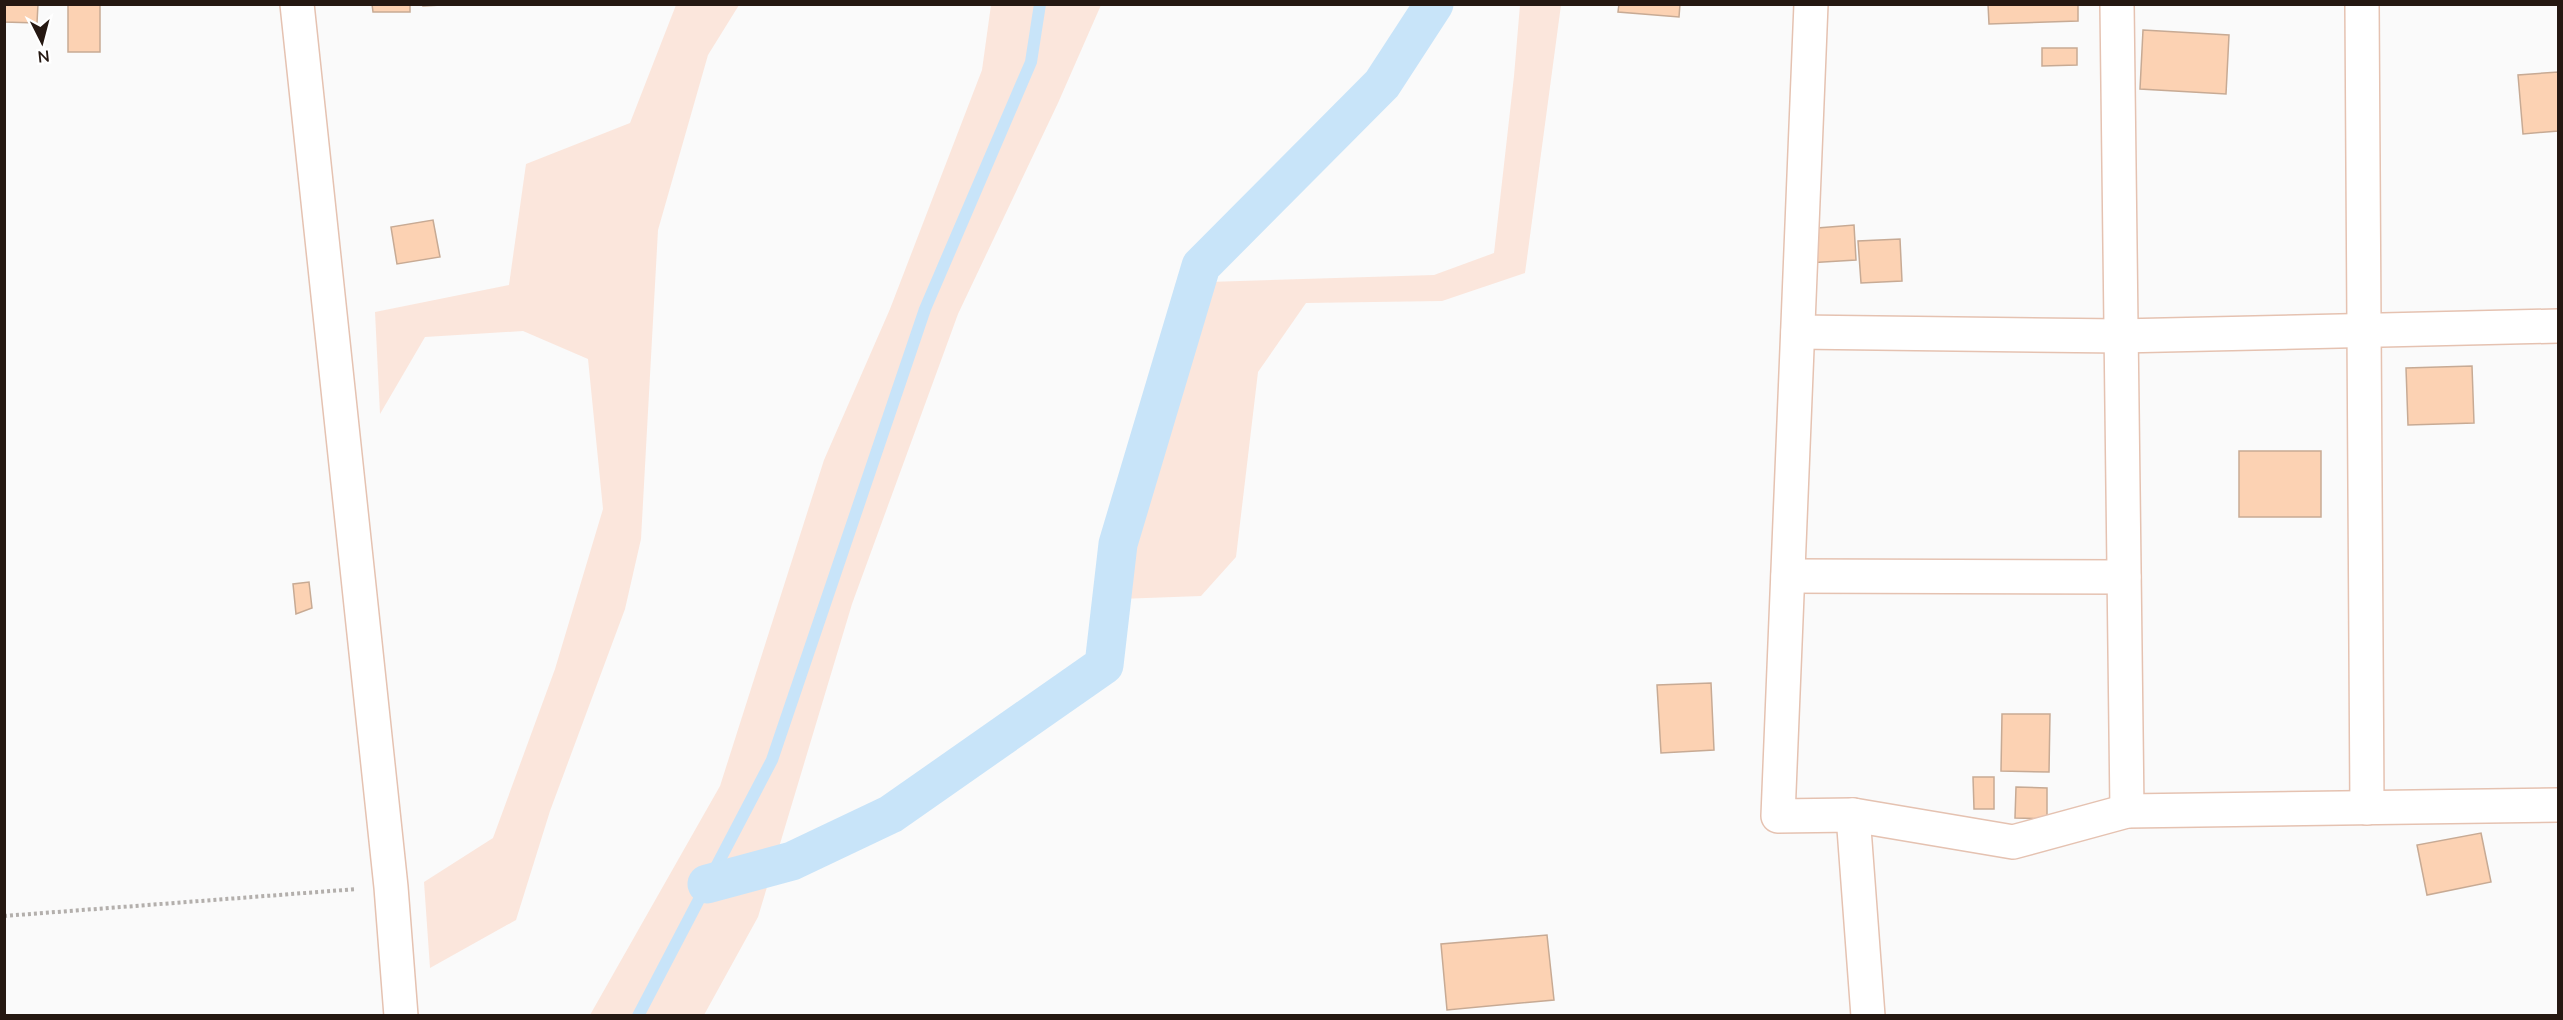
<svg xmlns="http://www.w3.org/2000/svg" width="2563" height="1020" font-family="'Nunito Sans',sans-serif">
<rect width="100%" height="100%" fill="#fafafa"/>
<g fill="#fbe6dc">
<polygon points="676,5 739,5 708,55 658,230 641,539 625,609 550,811 516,920 430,968 424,882 493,838 555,669 603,509 588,359 523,331 425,337 380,414 375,312 509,285 526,164 630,123"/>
<polygon points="991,5 1101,5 1058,103 958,314 852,604 758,917 704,1015 590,1015 720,786 824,460 890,309 982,70"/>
<polygon points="1520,5 1561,5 1525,273 1442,301 1306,303 1258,372 1236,557 1201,596 1119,599 1097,560 1176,283 1434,275 1494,253 1514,76"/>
</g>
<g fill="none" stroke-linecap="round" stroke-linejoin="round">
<polyline stroke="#c8e4f9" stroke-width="12" points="638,1016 772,760 925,309 1031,62 1040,4"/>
<polyline stroke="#c8e4f9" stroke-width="39" points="707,884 792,861 891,814 1104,665 1118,544 1201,266 1382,84 1434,4"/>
</g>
<g fill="#fcd2b3" stroke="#c7aa94" stroke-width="1.5">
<polygon points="4,4 38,4 37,23 4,22"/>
<rect x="68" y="4" width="32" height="48"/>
<polygon points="372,4 410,4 410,12 373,12"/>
<polygon points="423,4 462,4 423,6"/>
<polygon points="1619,4 1680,4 1679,17 1618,12"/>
<polygon points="1988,4 2078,4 2078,21 1989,24"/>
<polygon points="2143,30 2229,35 2226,94 2140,89"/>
<polygon points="2042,48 2077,48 2077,65 2042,66"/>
<polygon points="2558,72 2558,131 2523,134 2518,75"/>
<polygon points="433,220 440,257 397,264 391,227"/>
<polygon points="1854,225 1856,260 1807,263 1805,229"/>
<polygon points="1900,239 1902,281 1861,283 1858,241"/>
<polygon points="2472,366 2474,423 2408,425 2406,368"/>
<rect x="2239" y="451" width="82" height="66"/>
<polygon points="309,582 312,608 296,614 293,584"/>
<polygon points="1711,683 1714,750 1661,753 1657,685"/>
<polygon points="2002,714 2050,714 2049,772 2001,771"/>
<polygon points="1973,777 1994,777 1994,809 1974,809"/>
<polygon points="2016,787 2047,788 2047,819 2015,818"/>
<polygon points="2481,833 2491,882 2427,895 2417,845"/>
<polygon points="1547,935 1554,1000 1447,1010 1441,944"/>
</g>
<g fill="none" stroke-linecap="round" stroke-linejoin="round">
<g stroke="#e5c2b1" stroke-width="36">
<g id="minor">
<polyline points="297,4 391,887 401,1016"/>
<polyline points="1811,4 1778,816 1853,815 2013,842 2127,811 2558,805"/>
<polyline points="2117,4 2127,811"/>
<polyline points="2362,4 2367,808"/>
<polyline points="1798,332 2120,336 2558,326"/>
<polyline points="1788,576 2124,577"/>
<polyline points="1853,815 1868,1016"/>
</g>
</g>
<polyline stroke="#b3afac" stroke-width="4" stroke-dasharray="3 3" stroke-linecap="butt" points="4,916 357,889"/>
<use href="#minor" stroke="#fff" stroke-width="33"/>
</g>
<rect width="2563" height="1020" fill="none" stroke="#251812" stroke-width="12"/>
<g transform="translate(42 42) rotate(174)" stroke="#ffffff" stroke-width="4.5" paint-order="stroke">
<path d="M0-4.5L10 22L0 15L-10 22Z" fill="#251812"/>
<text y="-9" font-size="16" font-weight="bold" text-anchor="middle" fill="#251812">N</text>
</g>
</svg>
